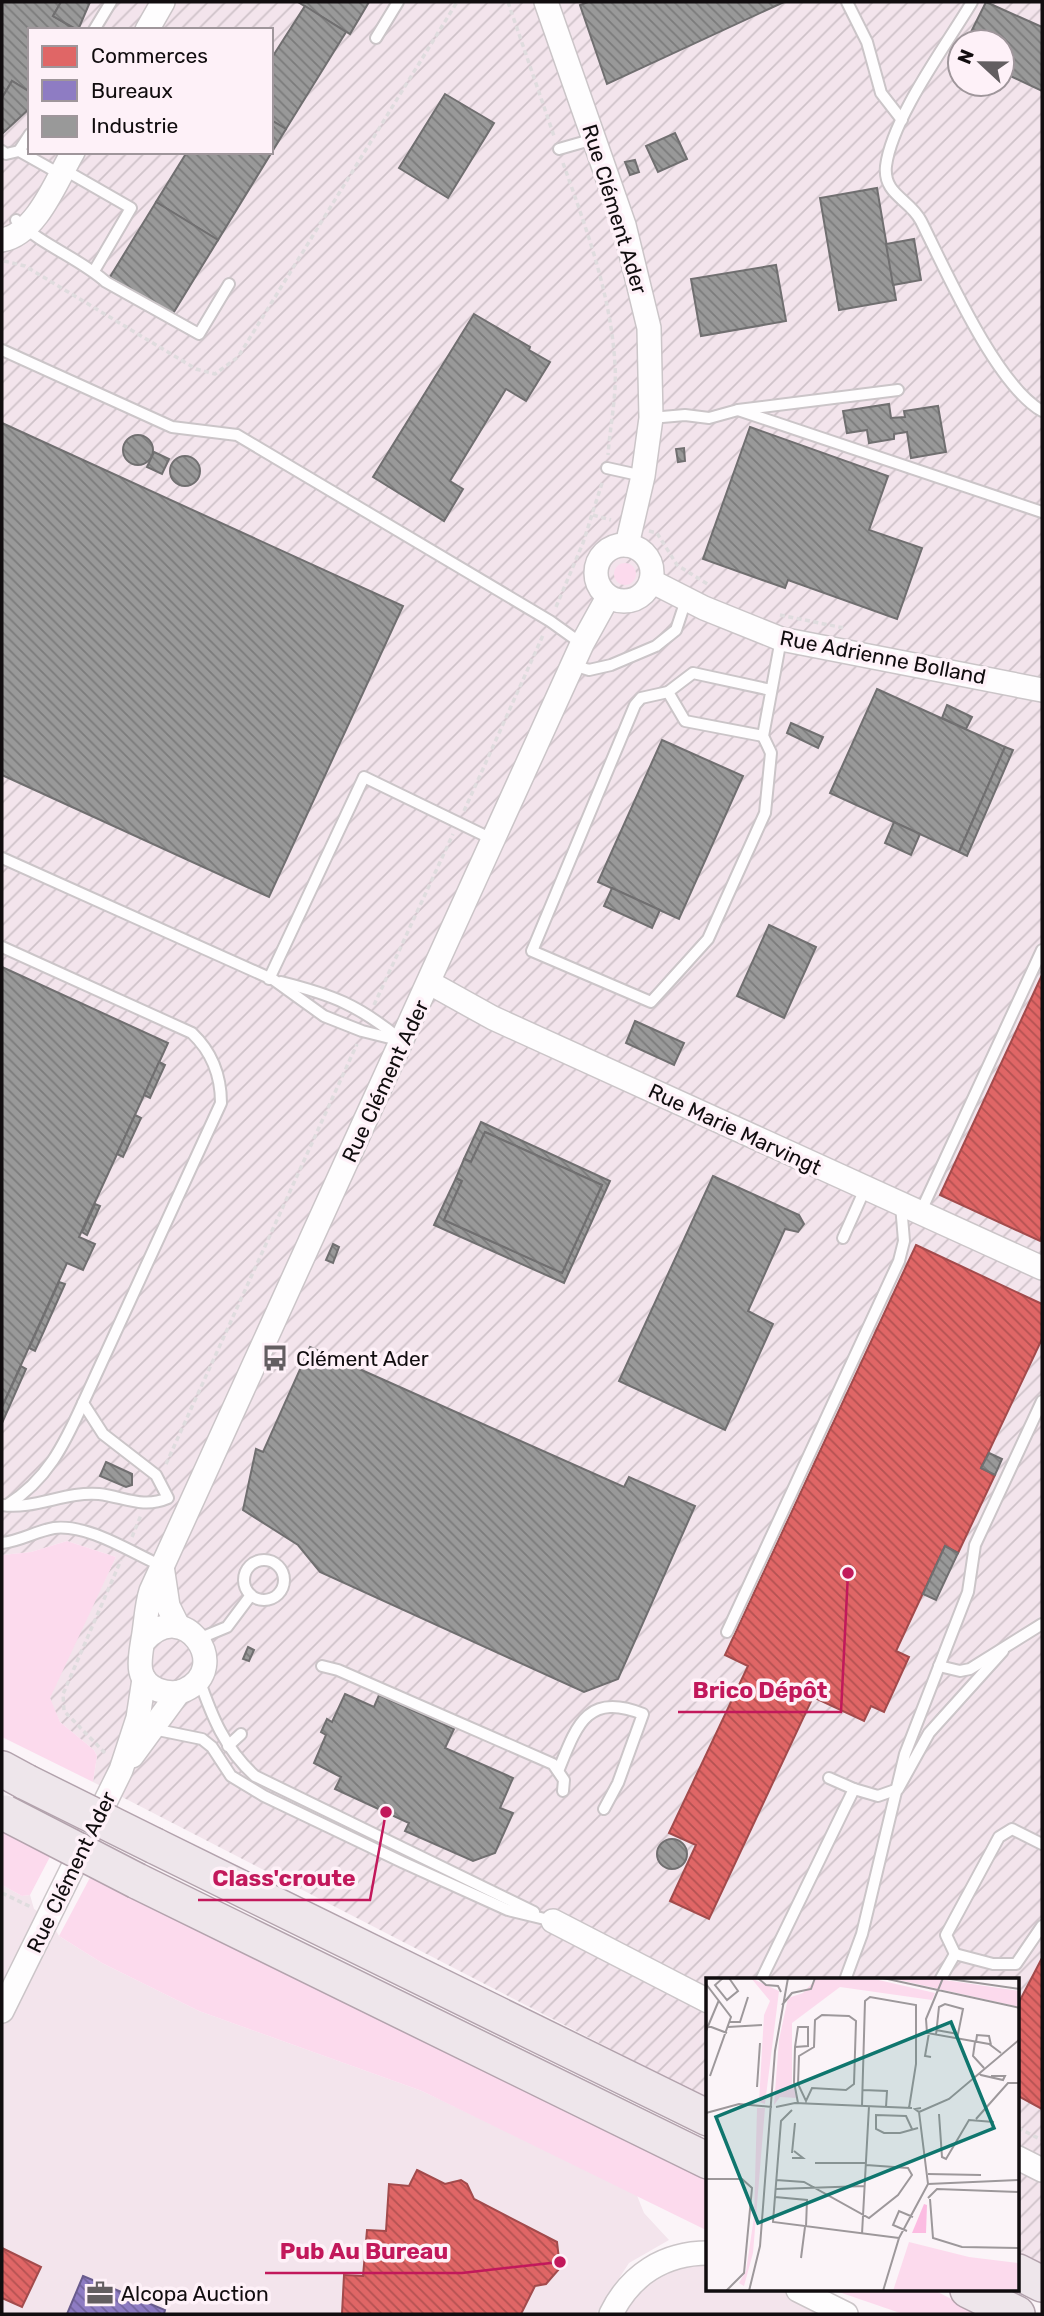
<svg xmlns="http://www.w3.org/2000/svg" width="1044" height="2316" font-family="Rubik,sans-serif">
<defs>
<pattern id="industrial-furrows" width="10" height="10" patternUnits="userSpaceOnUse" patternTransform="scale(1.75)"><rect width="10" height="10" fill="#f3e4ec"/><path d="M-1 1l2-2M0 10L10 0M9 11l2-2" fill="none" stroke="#cfc2c9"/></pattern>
<pattern id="shops-back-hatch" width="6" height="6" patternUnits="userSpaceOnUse" patternTransform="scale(1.75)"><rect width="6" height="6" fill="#e06666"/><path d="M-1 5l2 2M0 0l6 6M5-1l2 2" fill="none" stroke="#b45252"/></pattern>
<pattern id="offices-back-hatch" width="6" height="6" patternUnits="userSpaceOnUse" patternTransform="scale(1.75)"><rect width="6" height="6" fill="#8e7cc3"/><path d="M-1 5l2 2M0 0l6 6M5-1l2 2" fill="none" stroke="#73649d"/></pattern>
<pattern id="industry-back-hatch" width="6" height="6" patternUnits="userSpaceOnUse" patternTransform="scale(1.75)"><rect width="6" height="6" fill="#999"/><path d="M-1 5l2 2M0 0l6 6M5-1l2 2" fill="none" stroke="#7b7b7b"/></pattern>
</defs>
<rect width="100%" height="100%" fill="#fbf4f8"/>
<g fill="#f3e4ec">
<polygon points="2,1885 22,1896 30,1895 34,1909 49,1918 59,1936 102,1963 199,2011 422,2091 636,2193 644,2213 669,2240 629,2263 596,2314 2,2314"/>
<polygon points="708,2253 708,2290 798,2290 846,2314 611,2314 635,2279"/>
</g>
<path fill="url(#industrial-furrows)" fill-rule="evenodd" d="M2 2H1042V2268L1018 2256V1980H708V2099L93 1782 97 1756 94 1750 60 1722 53 1707 50 1698 53 1687 116 1557 67 1541 31 1552 2 1555ZM30 30H271V152H30ZM960 42H1002V84H960Z"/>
<g fill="#fcdaed">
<circle cx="625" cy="574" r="11"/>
<polygon points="67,1541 116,1557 50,1698 60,1722 94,1750 97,1756 93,1782 2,1737 2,1555 31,1552"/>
<polygon points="2,1826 53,1851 30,1895 22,1896 2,1885"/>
<polygon points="93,1872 708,2178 708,2231 422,2091 199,2011 102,1963 59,1936"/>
<polygon points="833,2290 934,2290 980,2314 903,2314"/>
</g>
<g fill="url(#shops-back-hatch)" stroke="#a24b4c" stroke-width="2">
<polygon points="1042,975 1042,1235 1040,1241 940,1195"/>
<polygon points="916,1245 1042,1304 1042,1339 981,1468 995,1475 958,1553 945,1546 896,1651 909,1657 884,1712 871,1706 864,1721 813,1697 709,1919 670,1901 696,1845 669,1833 748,1666 725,1655"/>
<polygon points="1042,1958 1042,2109 1018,2096 1018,2004"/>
<polygon points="417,2170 445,2184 461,2180 467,2184 474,2199 557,2242 560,2268 546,2284 535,2286 521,2314 342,2314 344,2275 363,2276 367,2230 386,2231 389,2184 409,2186"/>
<polygon points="2,2248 41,2267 22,2307 2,2298"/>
</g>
<polygon fill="url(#offices-back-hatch)" stroke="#685b8d" stroke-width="2" points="83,2276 165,2310 164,2314 67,2314"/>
<g fill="url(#industry-back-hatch)" stroke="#706f70" stroke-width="2">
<polygon points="2,2 61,2 53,16 76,30 30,30 30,92 12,81 2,98"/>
<polygon points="61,2 90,2 78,30 53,16"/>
<polygon points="298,2 369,2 350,34"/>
<polygon points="588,2 784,2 607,84 580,5"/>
<polygon points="986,2 1042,27 1042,91 1002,72 1002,42 966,42"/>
<polygon points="305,6 346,32 286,129 271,120 271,59"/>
<polygon points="12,81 30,92 30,108 2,134 2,98"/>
<polygon points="445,94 494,123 448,198 399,168"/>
<polygon points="271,120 286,129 218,240 156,202 187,152 271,152"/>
<polygon points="675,133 687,159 658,172 646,146"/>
<polygon points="635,160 639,172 630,175 625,162"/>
<polygon points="877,188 896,300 839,310 820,198"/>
<polygon points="156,202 218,240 172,315 110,277"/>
<polygon points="914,239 921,280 893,285 886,244"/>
<polygon points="776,265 786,321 701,336 691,279"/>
<polygon points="474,314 530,347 529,350 550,362 526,401 506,389 450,481 463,489 444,521 373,477"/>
<polygon points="889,404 891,418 905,417 904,411 938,406 946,452 911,458 907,432 894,434 894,439 869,443 867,430 847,433 843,411"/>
<polygon points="2,423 403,606 269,897 2,775"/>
<polygon points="750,427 888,476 869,530 922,548 897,619 788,580 785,588 703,559"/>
<circle cx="138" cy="450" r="15"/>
<polygon points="684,448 685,461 678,462 676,449"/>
<polygon points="154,452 169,459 162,474 147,467"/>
<circle cx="185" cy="471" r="15"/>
<polygon points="877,689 1005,747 959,852 830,793"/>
<polygon points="947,705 972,717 966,729 942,718"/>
<polygon points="791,723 823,737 818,748 787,733"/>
<polygon points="662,740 743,776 679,919 598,882"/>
<polygon points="1005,747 1013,750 967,856 959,852"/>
<polygon points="894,822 920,834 911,855 885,843"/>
<polygon points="612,888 660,910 652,928 604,906"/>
<polygon points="769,925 816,947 784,1018 737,996"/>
<polygon points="2,967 168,1043 79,1237 95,1244 83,1270 67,1263 2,1407"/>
<polygon points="635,1021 684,1043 674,1065 626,1043"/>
<polygon points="159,1062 165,1065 150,1098 144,1095"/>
<polygon points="135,1115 141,1118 123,1157 117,1154"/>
<polygon points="481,1122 610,1181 564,1283 434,1225 456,1178 462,1181 444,1220 562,1273 602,1185 485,1132 471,1162 464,1159"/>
<polygon points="485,1132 602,1185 562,1273 444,1220 462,1181 456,1178 464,1159 471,1162"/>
<polygon points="713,1176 799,1215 804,1224 798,1232 785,1229 748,1311 773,1324 725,1430 619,1381"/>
<polygon points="95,1204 100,1206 87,1235 82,1232"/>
<polygon points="333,1244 339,1247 333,1263 326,1260"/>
<polygon points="59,1282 65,1284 35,1351 29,1348"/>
<polygon points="310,1347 624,1487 629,1477 695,1506 618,1679 584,1692 320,1572 298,1545 243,1510 256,1449 263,1452"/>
<polygon points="21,1366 26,1369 2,1423 2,1407"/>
<polygon points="989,1453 1002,1459 995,1475 981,1468"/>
<polygon points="106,1462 132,1474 132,1485 126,1487 100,1476"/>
<polygon points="945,1546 958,1553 936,1600 923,1594"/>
<polygon points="248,1647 254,1650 249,1661 243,1659"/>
<polygon points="345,1694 374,1707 379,1695 454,1729 445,1748 513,1778 500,1808 513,1813 495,1853 473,1861 405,1831 409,1823 335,1789 341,1777 314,1763 326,1735 321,1732 327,1719 332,1722"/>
<circle cx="672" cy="1854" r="15"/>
</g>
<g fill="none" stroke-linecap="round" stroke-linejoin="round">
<g stroke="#cbc5c8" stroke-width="14">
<g id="lane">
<polyline points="847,2 867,42 881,93 902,120"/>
<path d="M972 2C947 44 892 118 886 166 883 195 910 199 921 221 946 271 996 385 1042 411"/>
<polyline points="94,30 111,2"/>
<polyline points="376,38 398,2"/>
<polyline points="559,149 594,139"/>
<polyline points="2,151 6,154 19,151 60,174"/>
<polyline points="19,151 30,134"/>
<polyline points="63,169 131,208 94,271"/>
<path d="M16 220C43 246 79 258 106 282L199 334 229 284"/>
<polyline points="2,350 172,427 237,435 550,621 582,644"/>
<polyline points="738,410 1042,512"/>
<polyline points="651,418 685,415 709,418 738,410 898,390"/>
<polyline points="607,468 643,476"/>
<polyline points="573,665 589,670 611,665 656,646 676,630 686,600"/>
<polyline points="771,690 693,673 668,692 641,698 635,705 532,951 651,1002 708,939 765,813 771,753 763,736 781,639"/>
<polyline points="668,692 685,721 763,736"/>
<polyline points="2,858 274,980 324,1016 362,1031 402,1041"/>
<path d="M2 947 192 1033C212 1052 221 1076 221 1103L83 1403 103 1434 156 1475 168 1498C143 1509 124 1497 99 1494 66 1491 34 1510 2 1505"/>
<polyline points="269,979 364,777 494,840"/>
<path d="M281 982C333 995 358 1005 400 1039"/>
<polyline points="921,1211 1042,950"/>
<polyline points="843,1238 865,1189"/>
<path d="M7 1505C47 1480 64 1445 83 1403"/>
<path d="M2 1543C21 1541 36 1531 54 1528 89 1524 130 1552 162 1566"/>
<circle cx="264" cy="1580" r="20"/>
<polyline points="727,1632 899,1261 904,1241 901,1205"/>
<polyline points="198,1639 227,1627 251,1595"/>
<polyline points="322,1666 338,1670 553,1764 564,1780 563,1791"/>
<polyline points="939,1666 960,1671 970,1669 1042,1624"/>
<path d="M199 1679C212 1717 225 1749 255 1776L534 1912"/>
<polyline points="153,1729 202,1739 212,1747 231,1776 264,1796 402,1862 508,1910 553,1921"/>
<polyline points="228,1746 241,1734"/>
<path d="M559 1769C577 1724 588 1692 643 1714L618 1783 604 1809"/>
<polyline points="829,1778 854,1789"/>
<polyline points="955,1954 946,1935 999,1837 1012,1829 1042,1844"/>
<polyline points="955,1954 993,1964 1016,1964 1042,1926"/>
<polyline points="761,1980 854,1789 878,1796 898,1789 929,1733 1003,1651"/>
<polyline points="845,1980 862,1934 905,1754 968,1592 975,1545 1042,1401"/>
<polyline points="940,1980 955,1954"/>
</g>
</g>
<g stroke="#cbc5c8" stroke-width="26">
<g id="street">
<polyline points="546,2 624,225 649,328 651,418 643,476 627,545"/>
<polyline points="147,30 163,2"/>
<path d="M2 240C37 234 57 179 73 152"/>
<circle cx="624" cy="573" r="28"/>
<polyline points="651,581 704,608 781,639 1042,690"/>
<polyline points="430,983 493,1018 1042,1268"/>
<polyline points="162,1566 168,1606 178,1626"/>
<path d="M143 1642C184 1594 233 1668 185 1690 177 1694 166 1693 158 1690 134 1680 140 1659 143 1639 146 1623 146 1607 151 1591L582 644 608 597"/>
<polyline points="132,1756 179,1692"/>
<polyline points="553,1921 708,2001"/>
<polyline points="2,2011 121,1770 138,1718 144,1679"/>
<polyline points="1018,2158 1042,2170"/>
<polyline points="798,2290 846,2314"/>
<path d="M611 2314C630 2275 664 2253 708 2253"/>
</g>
</g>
<g stroke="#b3a3ad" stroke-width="38">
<g id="primary">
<polyline points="2,1769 26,1782"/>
<polyline points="155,1846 708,2118"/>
<polyline points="137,1881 708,2161"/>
<polyline points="1018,2272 1042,2284"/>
<polyline points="968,2290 1017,2314"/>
</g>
</g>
<g stroke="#dfdcde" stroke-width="3.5" stroke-dasharray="5 3.5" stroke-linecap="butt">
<polyline points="508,2 554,136"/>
<path d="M563 163C586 228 611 294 615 365 617 394 610 426 608 455"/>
<polyline points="4,261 25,266 196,369 215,374 238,357 457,2"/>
<polyline points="593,515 611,520"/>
<polyline points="649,531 657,533 677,565 709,585"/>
<polyline points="556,607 583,543 603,480"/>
<polyline points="780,615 844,628"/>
<polyline points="464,811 544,633"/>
<polyline points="374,1005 453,834"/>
<polyline points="166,1464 357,1044"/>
<polyline points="132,1537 141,1515"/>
<polyline points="105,1753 64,1711 63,1694 121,1560"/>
<polyline points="2,1893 31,1907"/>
<polyline points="1018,2128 1042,2140"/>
</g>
<use href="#lane" stroke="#fefdfe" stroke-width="10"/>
<use href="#street" stroke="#fefdfe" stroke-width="23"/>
<use href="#primary" stroke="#eee6eb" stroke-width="35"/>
<g stroke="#b3a3ad" stroke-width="38" stroke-linecap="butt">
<g id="primary-bridge">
<polyline points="26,1782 155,1846"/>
<polyline points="5,1813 137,1881"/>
</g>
</g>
<use href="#primary-bridge" stroke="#eee6eb" stroke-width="35"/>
</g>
<defs>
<g id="bus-bare" transform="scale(2.1)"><path d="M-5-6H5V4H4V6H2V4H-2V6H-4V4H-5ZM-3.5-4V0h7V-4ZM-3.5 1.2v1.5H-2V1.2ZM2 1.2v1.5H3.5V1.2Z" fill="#635e61" stroke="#fef1f8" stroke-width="2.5" paint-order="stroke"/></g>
<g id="office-bare" transform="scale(2.1)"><path d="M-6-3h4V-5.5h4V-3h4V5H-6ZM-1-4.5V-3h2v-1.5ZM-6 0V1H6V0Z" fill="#635e61" stroke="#fef1f8" stroke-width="2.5" paint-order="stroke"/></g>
</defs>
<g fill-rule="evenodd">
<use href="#bus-bare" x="275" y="1358"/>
<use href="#office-bare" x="100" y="2293"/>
</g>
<g text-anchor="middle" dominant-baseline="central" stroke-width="7" stroke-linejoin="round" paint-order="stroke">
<g font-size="21" fill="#110d0f" stroke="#fef1f8">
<text transform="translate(615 209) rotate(73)">Rue Clément Ader</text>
<text transform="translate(883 657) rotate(11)">Rue Adrienne Bolland</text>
<text transform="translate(385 1081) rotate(-65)">Rue Clément Ader</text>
<text transform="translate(735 1129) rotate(25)">Rue Marie Marvingt</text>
<text transform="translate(71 1872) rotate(-64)">Rue Clément Ader</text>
</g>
<g font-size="21" fill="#110d0f" stroke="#fef1f8" text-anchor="start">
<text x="296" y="1358">Clément Ader</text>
<text x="121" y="2293">Alcopa Auction</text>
</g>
</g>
<g transform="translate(706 1978)">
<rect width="313" height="313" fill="#fbf4f8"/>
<path d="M45 0 73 13 59 126 53 124 58 37 64 23ZM111 0H164L229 15 226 22 134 9 86 45V105L91 120 74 119 68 127 73 62 82 20 97 15ZM184 0H225L313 13V29ZM51 130H59L47 275 38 308 33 305 40 293 48 239ZM203 264 263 279 313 285V313H187Z" fill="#fcdaed"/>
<path d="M218 226 221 227 220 255H206Z" fill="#fcbce2"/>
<path fill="none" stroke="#9d989b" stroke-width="2" d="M17 0 9 7 21 22 32 13 23 0M52 0 60 7 72 8 75 14M177 0 314 30M237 0 220 41 221 55 283 66 295 75M237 0 314 11M0 6 25 39 4 98M76 27 86 15 105 11 109 0M116 37 143 38 150 43 148 106 140 112 106 110 100 123 92 106 93 78 108 69 109 42ZM24 44H34L42 19M0 47 21 55M22 49 56 47M230 52 252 56M0 53 13 22M223 55 219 78 225 79M230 57 233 29 239 26 257 31 251 61M269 64 267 78 278 90M270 64 271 57 283 58 285 67M89 69 102 68V49H92L89 69 88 104 92 125M273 95 275 97 297 102 299 98H285M51 109 54 65M157 112 181 113 180 129M156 128 159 23 164 19 210 27V86L203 130M70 129 89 125 206 130M215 130 209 131 213 134 243 121 314 61M86 132 75 143 67 244 193 260M0 135 33 126 66 129M233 136 236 179 240 181 263 142 288 144M270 141 302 105H314M206 151 200 138 170 137V151L178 155H194L212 150M86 175 89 145M86 180H97L88 173M109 185H160M222 196 275 197M0 201H36L46 210 38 295 20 313M70 202 98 204 163 240 192 217 206 197 202 190 160 187M222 206 314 202M70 211 159 208M69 219 101 222 100 249M222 220 231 211 314 214M224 221 227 260 256 269 314 270M201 253 187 247 193 233 207 239M156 256 163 128M193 260 222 206 213 134M95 280 99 249M43 313 54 268 69 73 82 0M177 313 193 260"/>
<path fill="#0f766e" fill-opacity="0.15" stroke="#0f766e" stroke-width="3.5" d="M245 44 288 150 52 245 10 139Z"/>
<rect width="313" height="313" fill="none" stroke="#110d0f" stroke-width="3.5"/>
</g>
<path fill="none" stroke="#c2185b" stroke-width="2.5" d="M848 1573L841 1712H678M386 1812L370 1900H198M560 2262L462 2273H265"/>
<g fill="#c2185b" stroke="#fef1f8" stroke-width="2.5">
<circle cx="848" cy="1573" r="7"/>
<circle cx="386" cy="1812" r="7"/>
<circle cx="560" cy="2262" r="7"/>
</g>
<g font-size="23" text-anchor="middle" font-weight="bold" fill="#c2185b" stroke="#fef1f8" stroke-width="7" stroke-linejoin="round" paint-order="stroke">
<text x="760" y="1698">Brico Dépôt</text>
<text x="284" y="1886">Class'croute</text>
<text x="364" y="2259">Pub Au Bureau</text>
</g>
<rect width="1044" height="2316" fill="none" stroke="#110d0f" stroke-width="7"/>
<rect x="28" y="28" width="245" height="126" fill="#fef1f8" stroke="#9f969b" stroke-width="2"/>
<rect x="42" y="46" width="35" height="21" fill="#e06666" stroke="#9f969b" stroke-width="2"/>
<text x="91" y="63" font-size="21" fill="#110d0f">Commerces</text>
<rect x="42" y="80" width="35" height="21" fill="#8e7cc3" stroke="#9f969b" stroke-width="2"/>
<text x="91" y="98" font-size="21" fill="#110d0f">Bureaux</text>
<rect x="42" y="116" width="35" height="21" fill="#999999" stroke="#9f969b" stroke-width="2"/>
<text x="91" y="133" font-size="21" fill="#110d0f">Industrie</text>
<g transform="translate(981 63) rotate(292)"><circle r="33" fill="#fef1f8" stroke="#9f969b" stroke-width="2"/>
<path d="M0-5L12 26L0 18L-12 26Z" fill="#635e61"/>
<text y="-10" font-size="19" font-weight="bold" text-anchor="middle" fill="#110d0f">N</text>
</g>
</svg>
